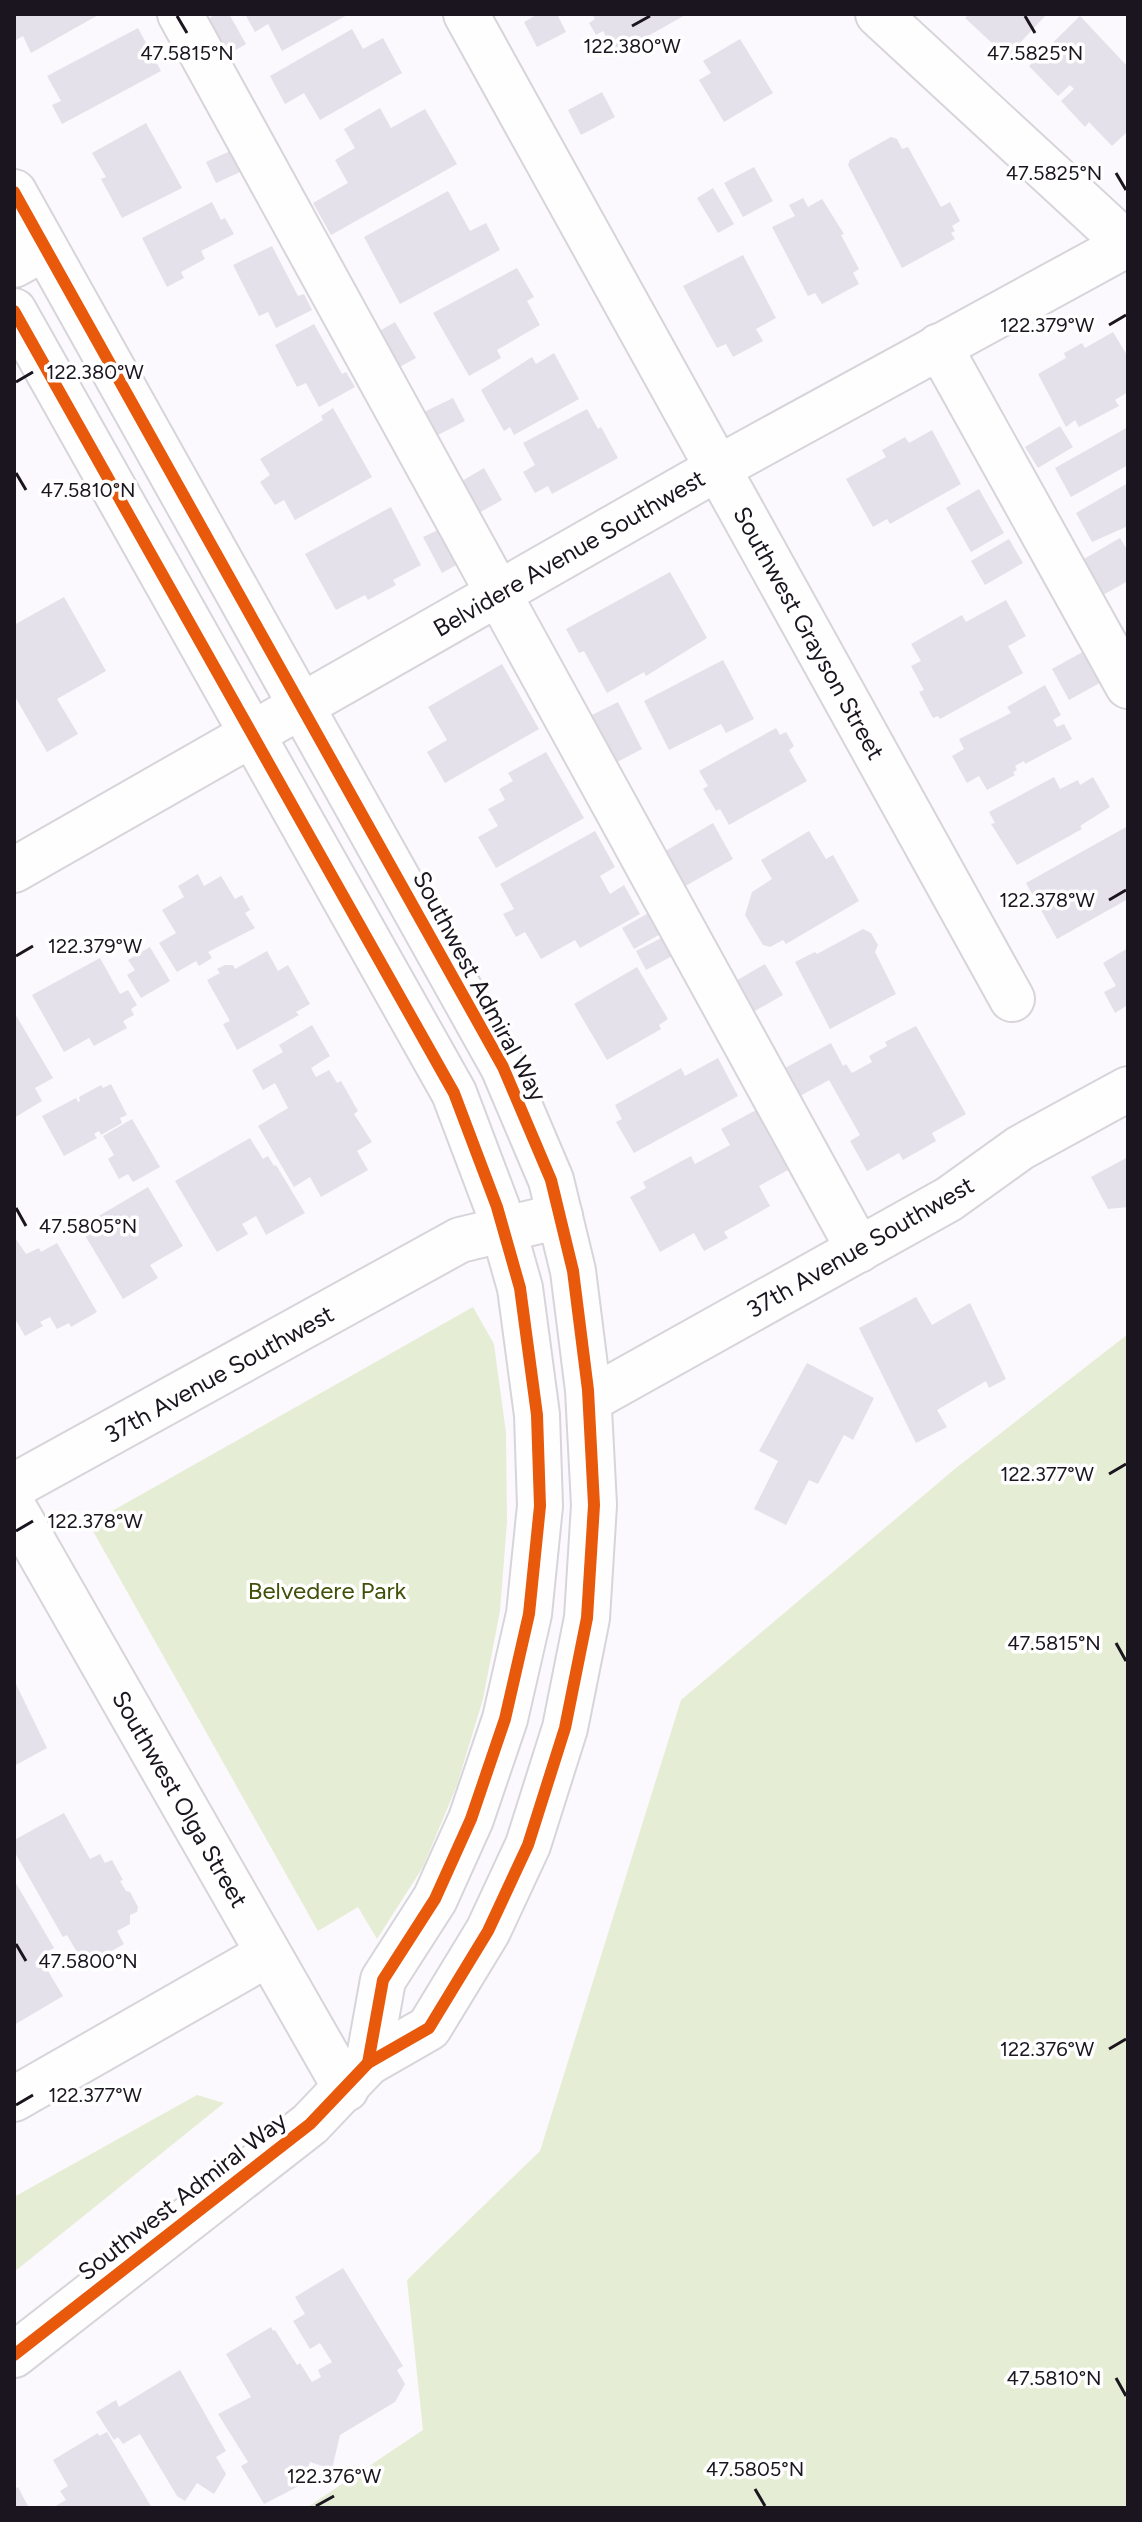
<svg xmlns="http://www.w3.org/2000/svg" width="1142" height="2522" font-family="Figtree,sans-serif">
<rect width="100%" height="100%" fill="#fbf9fd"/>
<g fill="#e6edd5">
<polygon points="473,1307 494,1344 506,1433 507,1522 500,1611 483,1699 457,1785 423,1867 377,1939 358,1907 318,1931 89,1524"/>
<polygon points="1128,1334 1128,2508 306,2508 423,2430 407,2280 540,2151 681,1700 956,1468"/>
<polygon points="197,2095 224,2103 14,2272 14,2197"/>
</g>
<g fill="#e5e1ea">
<polygon points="14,14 100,14 31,53 23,36 16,40 14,35"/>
<polygon points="216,14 229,14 246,44 220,59 200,24"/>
<polygon points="245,14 349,14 282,51 268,24 255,32"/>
<polygon points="538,14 557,14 566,32 537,47 524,22"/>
<polygon points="592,14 687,14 616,54 603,31 596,35 589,23 595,19"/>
<polygon points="969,14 1047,14 1007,57 965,18"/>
<polygon points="1080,16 1128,67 1128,131 1112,146 1089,122 1085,127 1061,101 1074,89 1070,85 1058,96 1029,66"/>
<polygon points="138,28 161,71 62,124 52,105 61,101 47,76"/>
<polygon points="352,29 363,49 383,38 402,73 320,120 304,93 285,104 270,76"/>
<polygon points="740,39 773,93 724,122 699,80 711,73 703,61"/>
<polygon points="602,92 615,117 581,135 568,110"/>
<polygon points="380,108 391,128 425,109 457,164 331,235 313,203 348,183 335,160 355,148 344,129"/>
<polygon points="146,123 182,188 122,218 101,179 106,177 92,153"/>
<polygon points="891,137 897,139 902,149 908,147 941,207 950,202 960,221 952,226 955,231 951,233 955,239 902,268 848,165 850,160"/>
<polygon points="239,147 249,168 216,183 206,162"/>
<polygon points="754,167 773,201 743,217 724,183"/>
<polygon points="713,188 734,224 718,233 697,198"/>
<polygon points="448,191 470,231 486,223 500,250 400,304 364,237"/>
<polygon points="803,198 808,207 822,199 844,234 841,235 859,269 853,273 859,284 822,304 815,293 808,296 772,227 795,216 789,205"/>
<polygon points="212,202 221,220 225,218 234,234 201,251 205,259 181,272 184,278 167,287 142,238"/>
<polygon points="272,246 298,296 304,294 312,310 276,328 268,312 259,316 233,265"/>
<polygon points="743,255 776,318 756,329 763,341 733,357 726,344 717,348 683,286"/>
<polygon points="517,268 534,297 527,301 540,325 497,350 501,358 469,376 433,313"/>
<polygon points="395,322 416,358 396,369 376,333"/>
<polygon points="314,324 342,374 346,372 355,387 319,407 306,383 297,387 275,345"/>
<polygon points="1113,332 1128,357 1128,392 1115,400 1119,406 1079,427 1075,420 1066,427 1038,374 1066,358 1064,353 1082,343 1085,348"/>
<polygon points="554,353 579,399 514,435 510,427 504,431 481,390 532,357 536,364"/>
<polygon points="453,398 465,421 432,438 420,414"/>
<polygon points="333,408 372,477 295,520 284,500 275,505 260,482 270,475 260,459 323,420 321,416"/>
<polygon points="587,409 598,429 601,427 618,458 552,494 548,486 535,493 523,472 535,465 523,443"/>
<polygon points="1060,426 1073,447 1038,468 1025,447"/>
<polygon points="1128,427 1128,465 1071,497 1055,468"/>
<polygon points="932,430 961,484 890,524 887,519 873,527 846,479 886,457 882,450 905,437 909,443"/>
<polygon points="484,468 502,500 470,518 452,487"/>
<polygon points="1128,483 1128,526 1092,542 1076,513"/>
<polygon points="979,489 1004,533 971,552 946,508"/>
<polygon points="391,507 421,565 393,580 396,585 368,600 365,595 336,610 305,554"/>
<polygon points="442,528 460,563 442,573 423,537"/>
<polygon points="1120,538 1128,551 1128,581 1103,595 1082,560"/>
<polygon points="1009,539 1023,563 985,585 971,561"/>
<polygon points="670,572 707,638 646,676 644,672 607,693 584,651 579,653 566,629"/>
<polygon points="64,597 106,671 57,699 78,734 47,752 14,695 14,625"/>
<polygon points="1006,600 1026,636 1008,646 1023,673 940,719 938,716 933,718 919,692 924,690 911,666 921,661 911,644 962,615 966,622"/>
<polygon points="1088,649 1105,680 1069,700 1052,669"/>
<polygon points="723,660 754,719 726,733 721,724 669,750 644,701"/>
<polygon points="502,664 539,729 445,783 427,752 447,740 428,707"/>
<polygon points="1045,685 1061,715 1053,720 1057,727 1064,724 1072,739 1025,764 1024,761 1015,766 1017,770 1013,772 1015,775 987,790 979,776 967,783 952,756 964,749 959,739 1011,713 1007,707"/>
<polygon points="618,702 642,749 604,769 580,721"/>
<polygon points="776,728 780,735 786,732 794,746 789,750 807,781 729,825 720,809 716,811 703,789 708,786 699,771"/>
<polygon points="546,752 584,818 496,868 478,837 498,826 488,809 505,800 499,789 513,781 508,773"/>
<polygon points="1054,777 1060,789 1078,780 1080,785 1093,777 1110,807 1080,826 1082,829 1017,865 991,824 995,823 989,812"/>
<polygon points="713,823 733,859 682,888 662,853"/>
<polygon points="1128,826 1128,899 1057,939 1026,883"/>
<polygon points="595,831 615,867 600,876 610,894 624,885 640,914 580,948 575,940 541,959 525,932 516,937 503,914 514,909 500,884"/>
<polygon points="809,831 826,859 833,855 859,901 786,944 783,940 770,947 763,945 745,915 752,892 772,879 761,860"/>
<polygon points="198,874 204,886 221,876 235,899 242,895 250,910 245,913 255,928 208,952 212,958 199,966 196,961 177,972 159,943 176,933 162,910 184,897 178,886"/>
<polygon points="652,911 664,932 634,949 622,928"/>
<polygon points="863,929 871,933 878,945 875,952 896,994 830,1029 795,962 815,952 817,954"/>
<polygon points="667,935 676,954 646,970 636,951"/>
<polygon points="150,947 170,981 141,998 127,975 135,970 128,960"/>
<polygon points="1128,948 1128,1010 1126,1006 1115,1013 1104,992 1116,986 1103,963"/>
<polygon points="267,951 278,971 288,965 310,1004 296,1012 299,1015 237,1050 223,1024 230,1021 207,980 220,973 217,969 225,965 233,965 235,969"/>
<polygon points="100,958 120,994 128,990 137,1005 131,1009 134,1015 123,1021 127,1028 94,1046 89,1038 64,1052 32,995"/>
<polygon points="765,964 783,995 746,1016 729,985"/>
<polygon points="637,967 668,1019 659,1025 661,1029 607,1060 574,1004"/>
<polygon points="14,1012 53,1078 35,1088 42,1101 14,1118"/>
<polygon points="312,1025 330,1056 311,1068 316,1077 329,1070 337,1083 341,1081 358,1111 354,1114 372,1142 357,1151 368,1170 321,1197 310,1177 294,1187 258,1126 288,1108 275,1083 263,1090 252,1070 283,1052 279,1045"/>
<polygon points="916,1026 966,1114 932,1133 936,1141 903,1160 899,1153 867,1171 850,1141 860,1135 829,1080 800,1096 785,1068 831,1043 843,1066 846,1064 852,1073 872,1062 869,1056 887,1046 885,1042"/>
<polygon points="718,1058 738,1096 634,1153 616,1122 622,1119 615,1105 681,1068 685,1076"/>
<polygon points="111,1084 127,1115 120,1118 122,1123 101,1135 99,1131 94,1134 97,1138 64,1156 42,1116 76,1098 78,1102 80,1101 79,1097 101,1085 103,1088"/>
<polygon points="756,1110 788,1170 759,1186 770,1206 724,1232 728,1238 704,1251 694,1233 660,1252 630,1197 646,1188 643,1182 691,1156 695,1164 730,1145 721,1129"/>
<polygon points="132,1119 160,1167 133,1182 128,1174 119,1179 108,1159 114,1155 103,1136"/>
<polygon points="250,1138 263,1159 268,1156 274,1166 276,1165 305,1213 266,1235 256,1216 242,1224 248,1234 217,1252 175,1181"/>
<polygon points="1128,1157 1128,1207 1108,1209 1091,1177"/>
<polygon points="148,1187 183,1246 150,1265 158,1278 123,1299 80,1227"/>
<polygon points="16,1239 26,1254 39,1248 41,1252 57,1243 97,1312 71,1327 69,1323 57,1329 50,1317 40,1322 43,1326 25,1336 14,1317 16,1315 14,1311 14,1240"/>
<polygon points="916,1297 932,1325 970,1303 1006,1379 989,1388 986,1381 937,1410 947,1427 916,1443 859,1328"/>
<polygon points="807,1363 874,1398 853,1440 844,1435 818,1484 809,1480 786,1525 754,1509 778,1461 759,1451"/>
<polygon points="14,1680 47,1748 14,1766"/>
<polygon points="64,1813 90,1859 100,1854 105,1863 112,1860 123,1880 120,1881 126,1891 130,1892 138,1907 137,1912 130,1915 130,1924 117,1931 124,1944 85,1966 67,1935 63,1937 14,1851 14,1840"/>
<polygon points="14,1880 54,1948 39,1956 63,1996 14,2025"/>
<polygon points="343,2268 403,2366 397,2370 405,2384 395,2402 340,2435 332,2469 310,2462 303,2484 264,2504 241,2466 248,2462 218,2414 251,2397 226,2354 271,2327 273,2331 275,2330 297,2365 300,2363 312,2382 321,2377 318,2370 332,2362 320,2343 310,2349 293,2321 305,2314 295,2297"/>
<polygon points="180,2370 226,2451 216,2457 226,2474 214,2494 197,2483 185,2501 177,2496 140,2434 123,2444 118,2437 114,2440 96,2412 116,2400 119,2407"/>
<polygon points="107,2432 152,2508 52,2508 66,2500 60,2491 68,2486 53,2460 98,2433 99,2436"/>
<polygon points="18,2487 29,2508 14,2508 14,2489"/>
</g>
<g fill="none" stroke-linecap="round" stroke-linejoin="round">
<g stroke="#d7d4da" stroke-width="48">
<g id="minor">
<polyline points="180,14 859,1250"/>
<polyline points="466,14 1012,999"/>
<polyline points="878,14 1127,244"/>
<polyline points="14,265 45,248"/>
<polyline points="939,346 1128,686"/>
<polyline points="14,870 718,468 1128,244"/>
<polyline points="589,1400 949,1199 1020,1148 1128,1089"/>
<polyline points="14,1486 460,1240 560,1216"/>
<polyline points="14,1508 346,2089"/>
<polyline points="14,2099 268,1954"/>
</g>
</g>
<g stroke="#d7d4da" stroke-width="48">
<g id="major">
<polyline points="14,192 503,1067 551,1180 573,1271 588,1390 594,1505 587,1618 565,1728 528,1845 488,1931 429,2028 368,2063 310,2124 14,2355"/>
<polyline points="14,311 454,1093 497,1207 520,1288 537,1415 540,1506 529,1614 505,1719 471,1819 435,1899 383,1980 368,2063"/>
</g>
</g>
<use href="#minor" stroke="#fefeff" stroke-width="44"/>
<use href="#major" stroke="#fefeff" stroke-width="44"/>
<g stroke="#fff" stroke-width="17">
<g id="cycleway">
<polyline points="14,192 503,1067 551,1180 573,1271 588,1390 594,1505 587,1618 565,1728 528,1845 488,1931 429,2028 368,2063 310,2124 14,2355"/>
<polyline points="14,311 454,1093 497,1207 520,1288 537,1415 540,1506 529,1614 505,1719 471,1819 435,1899 383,1980 368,2063"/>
</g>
</g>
<use href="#cycleway" stroke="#e8590c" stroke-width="12"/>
</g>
<path fill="none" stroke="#1a151e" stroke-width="3" d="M177 16 187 33M1025 16 1035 33M632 26 650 16M1116 173 1126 190M1109 325 1126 315M16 382 33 372M16 473 26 490M1109 900 1126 890M16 956 33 946M16 1208 26 1226M1109 1474 1126 1464M16 1531 33 1521M1116 1643 1126 1661M16 1944 26 1961M1109 2049 1126 2039M16 2105 33 2095M1116 2378 1126 2396M755 2489 765 2506M316 2506 334 2496"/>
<g text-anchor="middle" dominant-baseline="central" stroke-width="7" stroke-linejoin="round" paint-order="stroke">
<g font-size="24" fill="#1a151e" stroke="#fff">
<text transform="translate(569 553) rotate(-30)">Belvidere Avenue Southwest</text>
<text transform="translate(809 633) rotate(61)">Southwest Grayson Street</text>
<text transform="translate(480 986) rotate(62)">Southwest Admiral Way</text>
<text transform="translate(860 1247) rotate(-30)">37th Avenue Southwest</text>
<text transform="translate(219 1374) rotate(-29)">37th Avenue Southwest</text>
<text transform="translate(180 1799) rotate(60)">Southwest Olga Street</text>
<text transform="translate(182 2196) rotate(-38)">Southwest Admiral Way</text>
</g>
<g font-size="24" fill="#415008" stroke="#fff">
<text x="327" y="1590">Belvedere Park</text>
</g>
</g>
<g font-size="20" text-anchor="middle" fill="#1a151e" stroke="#fff" stroke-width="7" stroke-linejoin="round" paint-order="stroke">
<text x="632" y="53">122.380°W</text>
<text x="187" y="60">47.5815°N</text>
<text x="1035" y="60">47.5825°N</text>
<text x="1054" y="180">47.5825°N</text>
<text x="1047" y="332">122.379°W</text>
<text x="95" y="379">122.380°W</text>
<text x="88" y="497">47.5810°N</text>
<text x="1047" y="907">122.378°W</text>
<text x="95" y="953">122.379°W</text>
<text x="88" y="1233">47.5805°N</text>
<text x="1047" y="1481">122.377°W</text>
<text x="95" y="1528">122.378°W</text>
<text x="1054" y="1650">47.5815°N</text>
<text x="88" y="1968">47.5800°N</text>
<text x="1047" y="2056">122.376°W</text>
<text x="95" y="2102">122.377°W</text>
<text x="1054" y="2385">47.5810°N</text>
<text x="755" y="2476">47.5805°N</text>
<text x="334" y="2483">122.376°W</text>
</g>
<rect width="1142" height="2522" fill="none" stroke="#1a151e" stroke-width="32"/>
</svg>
